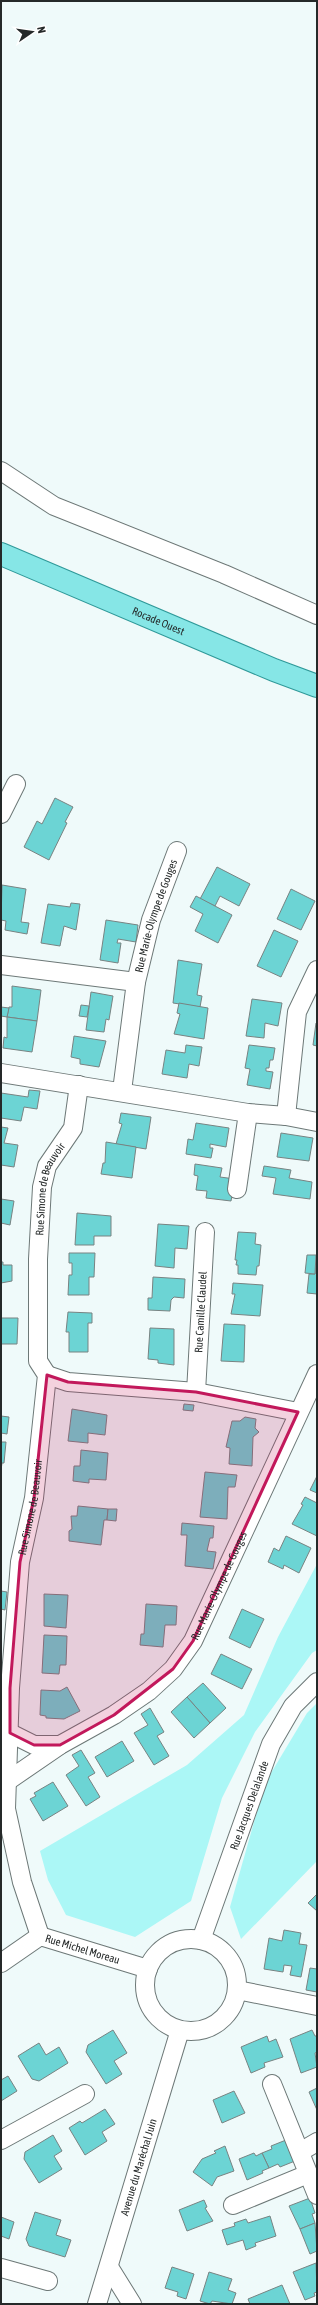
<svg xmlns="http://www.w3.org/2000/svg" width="318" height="2305" font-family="'Asap Condensed',sans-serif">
<rect width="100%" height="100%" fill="#effafa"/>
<g fill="#abf7f6">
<polygon points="317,1564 317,1650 312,1653 255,1732 222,1798 191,1901 135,1937 66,1915 48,1880 40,1851 187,1765 244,1715 278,1637"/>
<polygon points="317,1703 317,1861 241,1939 230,1907 265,1783 307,1713"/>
</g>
<g fill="#6cd4d4" stroke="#788382">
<polygon points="55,798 73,807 65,822 67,823 49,860 24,847 37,821 42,824"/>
<polygon points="217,867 250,884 239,906 220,896 215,906 200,899"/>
<polygon points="2,885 26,889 21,922 29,923 27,934 5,930 6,921 1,920"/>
<polygon points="291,889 315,901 301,930 277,919"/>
<polygon points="196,896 232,915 218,943 195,931 203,914 190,907"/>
<polygon points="71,903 80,904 76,930 64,926 60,946 41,943 48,904 70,907"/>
<polygon points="106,920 138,925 136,942 118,939 117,943 121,943 118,963 100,960"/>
<polygon points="274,930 298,941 281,977 257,966"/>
<polygon points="178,960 202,964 197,995 202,996 200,1007 173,1003"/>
<polygon points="12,986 41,990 37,1021 7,1017 9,1007 12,1007"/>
<polygon points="91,992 113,996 109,1020 106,1019 104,1032 86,1030"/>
<polygon points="252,999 282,1003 278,1026 265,1023 264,1038 246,1036"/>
<polygon points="179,1003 208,1008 204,1039 174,1034 180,1014 177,1013"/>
<polygon points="81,1005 89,1006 87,1017 79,1016"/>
<polygon points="1,1007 9,1008 7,1017 1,1016"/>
<polygon points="7,1017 37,1021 32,1052 3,1048 4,1037 7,1038"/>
<polygon points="316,1023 317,1023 317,1046 313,1045"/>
<polygon points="74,1036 106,1041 99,1067 80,1064 80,1059 71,1057"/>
<polygon points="186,1045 202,1047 199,1066 189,1064 187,1078 162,1074 166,1050 185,1053"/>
<polygon points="249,1045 275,1048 273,1060 270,1060 269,1068 266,1068 266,1071 273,1072 270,1089 247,1085 250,1069 245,1068"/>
<polygon points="29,1090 40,1091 37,1109 24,1107 21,1121 1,1118 1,1093 28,1097"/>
<polygon points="121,1113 151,1117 146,1149 116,1144 122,1124 119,1123"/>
<polygon points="196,1123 229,1128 226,1147 210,1144 210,1148 213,1148 211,1158 186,1154 188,1139 193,1140"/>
<polygon points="1,1127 8,1128 4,1143 18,1145 14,1167 1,1165"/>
<polygon points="281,1133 313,1138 309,1161 277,1157"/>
<polygon points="106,1142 136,1147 132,1178 101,1174 103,1163 105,1163"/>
<polygon points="195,1164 222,1168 220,1177 235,1179 231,1201 206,1198 207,1191 196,1190 198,1176 194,1175"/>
<polygon points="264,1166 291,1170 289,1178 312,1182 310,1199 273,1194 276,1178 262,1176"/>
<polygon points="1,1199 14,1201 10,1225 1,1223"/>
<polygon points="77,1213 111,1216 111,1236 94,1236 94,1245 75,1245"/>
<polygon points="158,1224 189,1226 187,1249 175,1248 174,1268 155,1266"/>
<polygon points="238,1232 256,1233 255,1244 261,1245 259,1266 257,1266 256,1275 238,1274 238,1265 236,1265 237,1260 235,1260"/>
<polygon points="69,1253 95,1253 94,1277 89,1277 89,1295 68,1295 69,1275 72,1275 72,1263 69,1263"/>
<polygon points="317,1254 317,1294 307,1293 309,1274 315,1274"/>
<polygon points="307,1255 316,1255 315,1274 305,1273"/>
<polygon points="1,1262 3,1262 3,1265 12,1265 12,1281 1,1283"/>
<polygon points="153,1277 185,1279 184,1298 174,1297 171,1300 170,1311 148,1310 148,1298 152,1298"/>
<polygon points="233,1283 263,1285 260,1316 231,1314 235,1294 232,1294"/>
<polygon points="68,1312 92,1313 92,1323 88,1323 88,1352 69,1352 69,1332 66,1332"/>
<polygon points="1,1318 18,1318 17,1344 1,1344"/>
<polygon points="224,1324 245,1325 244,1362 221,1361"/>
<polygon points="150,1328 174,1329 174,1365 158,1363 158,1360 148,1359"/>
<polygon points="184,1404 194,1405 193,1411 183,1410"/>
<polygon points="72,1409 107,1415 105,1435 88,1433 88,1443 68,1441"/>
<polygon points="1,1416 9,1417 7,1434 1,1433"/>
<polygon points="245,1417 256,1419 255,1428 259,1432 253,1437 252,1466 229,1464 230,1448 226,1447 232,1421 240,1421"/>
<polygon points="1,1442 6,1442 4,1463 2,1463 1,1470"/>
<polygon points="81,1450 108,1453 106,1480 89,1479 89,1483 73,1481 74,1466 80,1466"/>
<polygon points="205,1472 237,1475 235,1487 228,1487 227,1519 200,1517"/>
<polygon points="317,1476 317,1493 310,1490"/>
<polygon points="305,1497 317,1503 317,1536 292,1524 303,1505 301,1504"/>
<polygon points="78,1506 108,1509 107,1520 104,1520 101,1545 69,1541 69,1531 72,1529 71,1516 77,1516"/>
<polygon points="108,1509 117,1509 116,1521 107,1520"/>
<polygon points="182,1523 214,1526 213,1538 210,1538 207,1551 216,1552 213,1569 185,1566 187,1535 181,1535"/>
<polygon points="286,1536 311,1548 299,1573 284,1565 283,1569 268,1562 274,1548 279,1551"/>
<polygon points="1,1591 7,1592 5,1610 1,1609"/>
<polygon points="44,1594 68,1595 66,1628 44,1626"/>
<polygon points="146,1604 177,1606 176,1625 165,1625 163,1647 140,1645 141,1634 144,1634"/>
<polygon points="242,1609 264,1619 250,1648 229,1638"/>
<polygon points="44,1635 67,1636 66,1665 60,1665 59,1674 42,1673"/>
<polygon points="221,1654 252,1669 242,1689 211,1674"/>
<polygon points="203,1683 226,1708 210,1723 187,1697"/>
<polygon points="67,1687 80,1711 64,1719 46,1718 46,1716 40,1715 41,1690 60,1691"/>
<polygon points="187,1697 210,1723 194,1738 171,1712"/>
<polygon points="150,1708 164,1732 157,1736 169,1756 154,1765 134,1733 148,1725 141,1714"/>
<polygon points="122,1741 134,1761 107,1777 95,1757"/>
<polygon points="81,1750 95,1773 88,1777 100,1797 86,1806 66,1775 79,1766 72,1755"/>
<polygon points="53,1782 68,1806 43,1821 30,1799 36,1796 34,1793"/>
<polygon points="317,1894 317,1911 308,1903"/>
<polygon points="284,1930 301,1933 299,1944 307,1945 301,1977 290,1975 292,1966 284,1965 283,1972 264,1969 269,1938 282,1941"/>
<polygon points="310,1968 317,1969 317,1992 306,1990"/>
<polygon points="113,2030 127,2053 114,2061 122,2074 106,2084 86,2052 88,2045"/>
<polygon points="312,2030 315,2036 317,2036 317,2052 315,2053 317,2067 301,2073 290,2039"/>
<polygon points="267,2036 269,2042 276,2039 283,2057 264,2063 265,2067 251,2073 241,2047"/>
<polygon points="39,2043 46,2055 59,2047 68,2063 39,2081 32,2079 18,2056"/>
<polygon points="8,2076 17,2091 1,2101 1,2080"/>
<polygon points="317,2088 317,2110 309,2092"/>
<polygon points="234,2091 245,2113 222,2123 213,2100"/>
<polygon points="105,2109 115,2124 102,2132 107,2141 85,2155 69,2128 80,2121 82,2123"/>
<polygon points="53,2135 62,2151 54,2156 62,2169 39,2183 24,2159 25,2152"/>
<polygon points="286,2140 295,2161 280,2167 278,2164 269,2168 262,2153 272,2149 271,2146"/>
<polygon points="225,2146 234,2171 217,2177 212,2186 193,2172 202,2159 216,2153 214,2151"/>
<polygon points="254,2153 256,2156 262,2153 269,2168 262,2171 263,2173 247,2180 239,2159"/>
<polygon points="310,2198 315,2213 312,2214 315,2223 300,2229 289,2206"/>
<polygon points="204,2200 207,2207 205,2208 213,2221 187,2231 179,2210"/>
<polygon points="35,2212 61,2220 56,2235 71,2240 65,2257 29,2246 26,2239"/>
<polygon points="270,2216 276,2236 255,2243 256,2246 246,2250 243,2240 227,2245 222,2230 235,2226 234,2223 246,2219 248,2223"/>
<polygon points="1,2217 14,2222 9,2239 1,2236"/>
<polygon points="315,2223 317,2251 310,2254 300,2229"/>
<polygon points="316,2263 317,2292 314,2293 315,2296 305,2300 293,2272"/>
<polygon points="172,2267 194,2274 186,2299 177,2296 178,2292 165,2288"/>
<polygon points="209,2272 232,2279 228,2290 236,2293 232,2304 212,2301 210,2304 200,2301"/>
<polygon points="282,2285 290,2304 250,2304 248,2299"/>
</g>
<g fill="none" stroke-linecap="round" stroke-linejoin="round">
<g stroke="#6d7877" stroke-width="20">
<g id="street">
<polyline points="1,471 54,506 224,574 317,615"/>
<polyline points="1,814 16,784"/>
<polyline points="1,965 136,982"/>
<polyline points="1,1073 248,1113 286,1116 317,1122"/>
<path id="s1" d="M122 1091 136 982 151 920 177 851"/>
<polyline points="286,1116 297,1012 317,970"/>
<polyline points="237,1189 248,1113"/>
<polyline points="47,1375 68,1382 196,1392 298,1412"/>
<path id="s2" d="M196 1392 205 1232"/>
<polyline points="10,1733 34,1745 60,1745"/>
<path id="s3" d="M9 1780 60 1745 114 1715 149 1691 173 1669 193 1641 317 1374"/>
<path id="s4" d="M40 1936 22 1882 6 1809 10 1688 20 1562 34 1498 47 1375 38 1361V1259L42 1187 47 1166 73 1128 79 1085"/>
<circle cx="191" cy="1985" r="46"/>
<path id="s5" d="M201 1940 271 1744 293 1706 317 1682"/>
<path id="s6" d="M1 1963 40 1936 148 1969"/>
<polyline points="237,1990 317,2006"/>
<polyline points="272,2084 317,2195"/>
<polyline points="1,2140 85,2094"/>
<polyline points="300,2152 317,2142"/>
<polyline points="233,2205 308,2174"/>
<polyline points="109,2267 132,2304"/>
<polyline points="1,2268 48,2281"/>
<path id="s7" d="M97 2304 180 2030"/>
</g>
</g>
<g stroke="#2f9999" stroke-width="24">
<g id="primary">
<path id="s8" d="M1 554 274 670 317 686"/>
</g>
</g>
<use href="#street" stroke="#fff" stroke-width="18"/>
<use href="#primary" stroke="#86e6e6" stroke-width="22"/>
</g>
<path fill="#c2185b" fill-opacity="0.2" stroke="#c2185b" stroke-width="3" stroke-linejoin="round" d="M47 1375 68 1382 196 1392 298 1412 193 1641 173 1669 114 1715 60 1745H34L10 1733V1688L20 1562 34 1498Z"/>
<g text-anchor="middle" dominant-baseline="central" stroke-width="3.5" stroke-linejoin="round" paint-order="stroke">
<g font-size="11" fill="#252929" stroke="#fff">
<text stroke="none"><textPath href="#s8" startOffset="171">Rocade Ouest</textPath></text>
<text stroke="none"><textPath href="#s1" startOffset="179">Rue Marie-Olympe de Gouges</textPath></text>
<text stroke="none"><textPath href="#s4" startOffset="759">Rue Simone de Beauvoir</textPath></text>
<text stroke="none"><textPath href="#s2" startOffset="80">Rue Camille Claudel</textPath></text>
<text stroke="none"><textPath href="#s4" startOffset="435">Rue Simone de Beauvoir</textPath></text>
<text stroke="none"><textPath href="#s3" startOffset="294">Rue Marie-Olympe de Gouges</textPath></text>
<text stroke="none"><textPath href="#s5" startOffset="143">Rue Jacques Delalande</textPath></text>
<text stroke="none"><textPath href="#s6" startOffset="92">Rue Michel Moreau</textPath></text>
<text stroke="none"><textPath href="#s7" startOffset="143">Avenue du Maréchal Juin</textPath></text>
</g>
</g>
<rect width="318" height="2305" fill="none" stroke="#252929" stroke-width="4"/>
<g transform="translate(32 32) rotate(77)" stroke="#ffffff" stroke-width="3" paint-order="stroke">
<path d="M0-3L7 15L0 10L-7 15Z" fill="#252929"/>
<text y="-6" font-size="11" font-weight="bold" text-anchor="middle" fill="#252929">N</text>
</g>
</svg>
